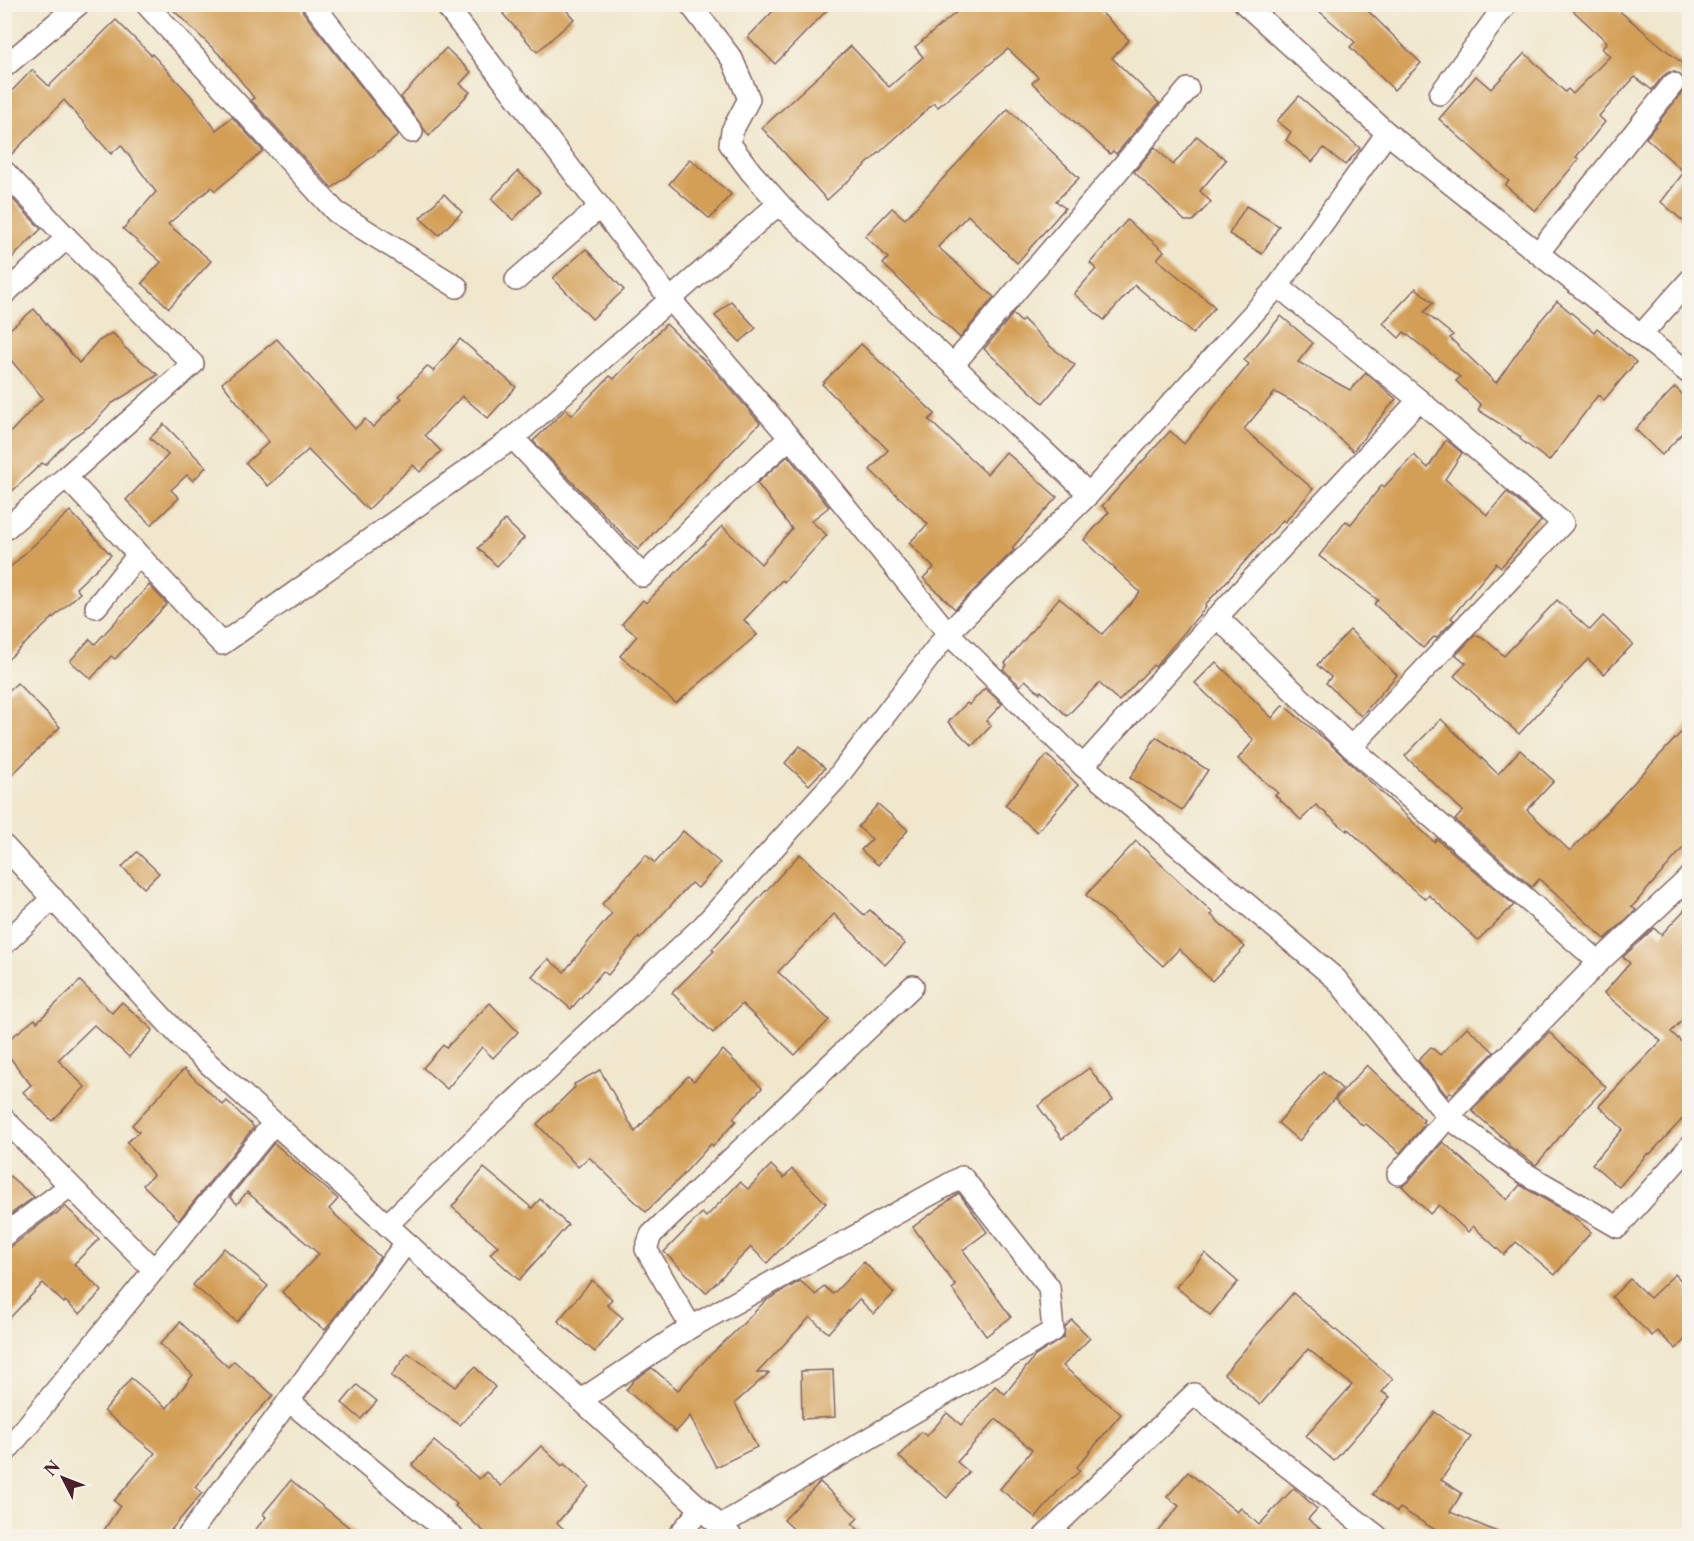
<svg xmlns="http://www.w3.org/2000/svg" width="1694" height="1541" font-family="'Libre Caslon Text',serif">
<rect width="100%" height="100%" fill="#f7f3e8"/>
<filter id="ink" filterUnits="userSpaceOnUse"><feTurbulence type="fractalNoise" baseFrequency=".0167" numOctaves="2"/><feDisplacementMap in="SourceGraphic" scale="12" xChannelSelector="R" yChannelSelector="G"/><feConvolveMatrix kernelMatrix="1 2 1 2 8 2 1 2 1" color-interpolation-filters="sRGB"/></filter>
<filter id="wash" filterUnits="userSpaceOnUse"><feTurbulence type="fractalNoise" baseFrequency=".008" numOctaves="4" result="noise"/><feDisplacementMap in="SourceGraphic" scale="24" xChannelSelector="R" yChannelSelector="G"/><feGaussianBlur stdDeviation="1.35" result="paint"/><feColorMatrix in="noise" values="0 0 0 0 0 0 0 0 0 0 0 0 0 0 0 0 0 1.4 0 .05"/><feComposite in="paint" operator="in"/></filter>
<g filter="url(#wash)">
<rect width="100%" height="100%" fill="#f0e7cd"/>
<g id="blocks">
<g fill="#d39f57">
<polygon points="167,4 300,4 303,12 399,135 332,188 251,100 254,98 223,58"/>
<polygon points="513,4 561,4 574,19 537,52 503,14"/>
<polygon points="780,4 833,4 775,64 748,37"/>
<polygon points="966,4 1093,4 1129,40 1112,58 1159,103 1116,154 1113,151 1110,154 1032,83 1038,77 1008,49 938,107 934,103 827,200 762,128 851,46 889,87 923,57 915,47"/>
<polygon points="1311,4 1361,4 1421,63 1394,90 1350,47 1355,42"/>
<polygon points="1566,4 1611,4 1689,69 1689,226 1661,202 1684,172 1646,138 1683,91 1686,85 1685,79 1675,72 1669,72 1663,76 1652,90 1635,77 1599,116 1605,122 1576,157 1579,159 1535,211 1505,185 1509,181 1439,119 1476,76 1491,89 1525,53 1565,92 1568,89 1573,94 1610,56 1602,49 1607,42"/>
<polygon points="116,20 151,55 152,54 191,96 216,130 232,117 263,151 215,191 212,187 168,224 211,261 169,308 142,283 161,262 123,229 156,192 121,145 111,154 64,100 7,159 4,159 4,99 32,70 49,86"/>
<polygon points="446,48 471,72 460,84 470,92 429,136 401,97"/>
<polygon points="1299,96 1360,148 1345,165 1324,148 1312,162 1286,140 1291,132 1277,121"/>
<polygon points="1008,109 1079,178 1056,201 1065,208 1017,263 968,215 938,247 994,297 960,338 883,264 888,258 865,236 892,208 905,219"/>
<polygon points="1197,136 1226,160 1200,191 1211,202 1193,221 1185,221 1134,172 1155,147 1173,165"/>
<polygon points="690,159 731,194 710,219 669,184"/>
<polygon points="518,171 540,192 513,220 491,199"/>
<polygon points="4,190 41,229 4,266"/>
<polygon points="444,194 462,212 439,235 420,218"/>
<polygon points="1246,206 1279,226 1262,254 1229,234"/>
<polygon points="1127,220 1164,251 1157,259 1215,307 1193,334 1135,285 1104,320 1074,294 1096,269 1090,263"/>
<polygon points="586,249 624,290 592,319 553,278"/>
<polygon points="1416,288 1433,303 1424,312 1453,335 1450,338 1496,383 1536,326 1557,301 1594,332 1597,328 1636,362 1604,400 1598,395 1549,461 1520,439 1521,437 1478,410 1481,405 1456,381 1460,377 1404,332 1399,338 1383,323"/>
<polygon points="731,301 756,328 740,342 715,316"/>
<polygon points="34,309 79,363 97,342 112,333 121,341 124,347 158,375 111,404 93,424 71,438 45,465 42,463 4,499 4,439 43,398 4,352 4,334"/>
<polygon points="1013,314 1021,322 1023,319 1051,347 1075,365 1043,403 984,349"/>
<polygon points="1281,316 1313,343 1298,362 1350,390 1366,373 1396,399 1353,451 1308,410 1275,392 1244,429 1313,489 1285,522 1283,520 1205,605 1206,607 1155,667 1153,665 1119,701 1099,683 1067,716 1041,691 1040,693 1025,680 1020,686 1003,669 1007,665 1005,663 1059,598 1102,634 1132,602 1140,592 1084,540 1109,512 1102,506 1170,431 1184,444 1249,364 1244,360"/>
<polygon points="666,324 715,371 760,423 670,515 638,550 533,441 566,409 572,415 610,376 614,379"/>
<polygon points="277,339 355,429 365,419 373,427 402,398 399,396 427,366 433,371 460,339 516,387 488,418 462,396 425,435 441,451 420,472 413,465 368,510 308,450 268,486 246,463 269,442 222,383"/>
<polygon points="861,344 935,414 929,420 987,474 1006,452 1057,497 1012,548 1014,550 955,609 923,578 934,568 909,543 928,524 870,470 888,450 822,384"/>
<polygon points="1675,387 1689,401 1689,426 1662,455 1635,429"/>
<polygon points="164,424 206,467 193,481 187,475 171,490 179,498 151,525 126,500 168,455 150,438"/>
<polygon points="1446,440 1462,453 1445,479 1487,515 1507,492 1541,521 1501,567 1496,563 1451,618 1454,620 1436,638 1434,637 1423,648 1374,604 1378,600 1319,556 1346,521 1351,524 1382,485 1384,487 1414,455 1428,468"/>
<polygon points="788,456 829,507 811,521 827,535 784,582 782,580 744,620 757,635 676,703 620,656 637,636 622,624 643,600 646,603 722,526 761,564 792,529 757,483"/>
<polygon points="70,511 111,555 76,588 80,593 4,663 4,573"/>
<polygon points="505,520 524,538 497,566 478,548"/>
<polygon points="149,585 167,604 115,659 111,656 91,679 70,661 90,639 95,644"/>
<polygon points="1557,600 1590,630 1603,616 1633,644 1604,674 1588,659 1519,734 1454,676 1466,663 1456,655 1475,635 1486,640 1504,656"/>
<polygon points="1350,630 1397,675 1361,716 1326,683 1331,677 1317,665"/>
<polygon points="1216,662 1272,718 1283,705 1327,741 1434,842 1437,839 1514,905 1478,940 1429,895 1426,899 1410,887 1348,829 1347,831 1316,805 1301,820 1275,795 1278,793 1238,759 1254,740 1195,683"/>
<polygon points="17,683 60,727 4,783 4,695"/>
<polygon points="985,688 1002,704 986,721 991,726 972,746 948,722 967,703 969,705"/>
<polygon points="1441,719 1498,774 1520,750 1554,781 1527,810 1570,851 1689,724 1689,841 1632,907 1636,910 1605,939 1539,879 1532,887 1455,820 1463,811 1405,756"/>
<polygon points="1156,737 1208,770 1182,810 1130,778"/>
<polygon points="800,746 825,768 809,785 785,763"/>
<polygon points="1047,755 1078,785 1037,832 1005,805"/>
<polygon points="878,804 908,830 878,865 861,850 872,839 858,827"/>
<polygon points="683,831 720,863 698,888 691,883 640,939 639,937 608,975 603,971 571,1009 532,976 548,959 564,972 612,913 602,904 646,855 655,863"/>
<polygon points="1136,841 1213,913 1211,915 1245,947 1212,981 1179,949 1163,966 1086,895"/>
<polygon points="137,852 159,873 144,888 122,867"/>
<polygon points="800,854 864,915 870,910 905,944 885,965 834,914 778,972 829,1020 795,1055 742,1004 713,1033 672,993 714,951 712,949 736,923"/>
<polygon points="1689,905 1689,1013 1671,1032 1689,1049 1689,1112 1650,1154 1648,1153 1619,1187 1592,1164 1623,1129 1599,1106 1661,1041 1604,993 1630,963 1623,957 1654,928 1661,935"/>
<polygon points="80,981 112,1013 122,1002 153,1030 129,1057 94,1025 58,1060 85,1087 52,1121 23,1092 31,1085 4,1050 4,1043 35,1019 37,1022"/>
<polygon points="490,1003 518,1032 493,1058 482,1047 447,1089 423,1068 443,1045 446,1048"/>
<polygon points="1467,1027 1494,1052 1452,1094 1450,1092 1447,1096 1418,1060 1431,1047 1440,1055"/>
<polygon points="1549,1032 1606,1087 1568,1127 1536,1165 1508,1145 1509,1143 1472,1111"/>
<polygon points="723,1050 762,1088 733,1118 736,1121 713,1146 711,1144 682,1176 646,1212 589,1157 578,1167 537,1124 575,1087 574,1084 600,1070 635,1132 658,1106 659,1107 688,1076 694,1081"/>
<polygon points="1367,1065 1424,1120 1422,1122 1425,1124 1400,1153 1366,1124 1363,1126 1335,1100"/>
<polygon points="1089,1068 1113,1100 1062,1139 1038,1106"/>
<polygon points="184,1069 223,1105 227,1101 254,1127 179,1220 143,1185 153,1175 127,1142 139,1132 132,1125"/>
<polygon points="1323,1071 1342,1089 1299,1141 1278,1123"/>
<polygon points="1443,1142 1507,1200 1520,1185 1570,1214 1591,1232 1555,1275 1516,1242 1504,1255 1473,1226 1468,1232 1439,1205 1430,1214 1402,1186 1408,1182"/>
<polygon points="274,1143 338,1199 329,1209 380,1257 325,1330 310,1319 282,1292 319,1254 247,1192 237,1204 230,1197"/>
<polygon points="771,1165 784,1178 792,1169 826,1203 767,1263 751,1247 706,1293 664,1252 702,1213 706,1217 740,1182 748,1189"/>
<polygon points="484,1168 532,1208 540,1199 568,1225 519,1280 490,1254 498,1246 452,1207"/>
<polygon points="4,1171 34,1197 4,1219"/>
<polygon points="959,1193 987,1232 963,1250 1011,1317 986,1336 952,1289 956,1286 913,1227"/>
<polygon points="65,1206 99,1239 74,1264 102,1291 80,1314 65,1301 64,1303 43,1283 4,1324 4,1252 54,1214 56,1215"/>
<polygon points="224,1248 268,1286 237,1322 193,1285"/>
<polygon points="1205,1253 1238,1282 1210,1315 1176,1287"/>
<polygon points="864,1262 894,1293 874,1314 859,1299 828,1333 810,1317 757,1373 769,1373 735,1403 757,1447 716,1467 690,1416 676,1432 626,1390 634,1380 652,1368 678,1390 707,1358 742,1325 765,1301 800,1281 816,1295 824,1286 833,1294"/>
<polygon points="1675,1274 1689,1289 1689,1335 1676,1349 1657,1331 1652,1336 1612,1297 1630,1279 1650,1298"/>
<polygon points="592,1280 612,1299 607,1305 623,1318 595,1352 558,1321"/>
<polygon points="1293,1293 1393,1379 1382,1392 1390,1397 1334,1461 1306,1436 1352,1385 1308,1349 1260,1405 1224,1374"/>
<polygon points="1072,1320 1090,1338 1063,1366 1121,1414 1077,1467 1080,1471 1060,1489 1036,1518 1000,1489 1032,1450 996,1419 957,1462 969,1472 947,1498 899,1457 921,1432 927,1436 947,1413 961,1425 995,1386 1005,1394 1035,1356 1064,1337 1065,1327"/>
<polygon points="180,1322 228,1367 234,1361 273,1395 247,1423 195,1487 202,1493 166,1536 100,1536 120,1506 114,1501 155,1453 104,1411 131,1378 167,1408 193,1375 160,1344"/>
<polygon points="408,1353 455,1387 475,1367 495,1387 460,1425 391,1376"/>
<polygon points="833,1370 835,1417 802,1419 801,1371"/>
<polygon points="357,1385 377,1401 361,1419 342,1403"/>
<polygon points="1435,1412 1471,1437 1441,1480 1462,1493 1450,1512 1507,1536 1445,1536 1400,1508 1397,1512 1373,1494"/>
<polygon points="434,1441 479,1479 486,1472 501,1486 541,1446 562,1466 564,1464 589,1486 557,1523 572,1536 489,1536 455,1506 457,1504 412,1465"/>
<polygon points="1188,1472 1237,1512 1241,1508 1259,1525 1294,1488 1317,1509 1308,1519 1329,1536 1154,1536 1179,1506 1167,1497"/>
<polygon points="291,1480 316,1501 360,1536 250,1536 266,1517 263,1514"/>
<polygon points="820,1482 858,1518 852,1524 866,1536 801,1536 784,1520"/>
</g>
</g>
</g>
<g filter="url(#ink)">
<use href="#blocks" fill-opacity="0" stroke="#846564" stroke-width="1.5"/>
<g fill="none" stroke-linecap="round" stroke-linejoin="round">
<g stroke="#846564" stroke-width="24">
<g id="minor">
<polyline points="146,4 336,212 457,287"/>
<polyline points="313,4 412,132"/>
<polyline points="690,4 732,59 749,99 732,131 730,144 751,172 786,211"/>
<polyline points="1245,4 1387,133"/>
<polyline points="4,67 79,4"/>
<polyline points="1440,94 1506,4"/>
<polyline points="4,171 67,238 193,364 66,477"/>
<polyline points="1538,253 1673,84"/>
<polyline points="516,280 600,207"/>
<polyline points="1278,286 1419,400"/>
<polyline points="4,294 67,238"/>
<polyline points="1641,335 1690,280"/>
<polyline points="953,365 1188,89"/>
<polyline points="513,438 643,576 735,486 790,438"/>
<polyline points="1089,494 948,633 1083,766 1217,617 1419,400 1563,523 1351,747 1599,962 1690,877"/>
<polyline points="4,530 66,477 222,644 513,438 775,207 786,211 953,365 1089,494 1278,286 1387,133 1690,374"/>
<polyline points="96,607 138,555"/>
<polyline points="1217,617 1351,747"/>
<polyline points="1083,766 1336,979 1448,1117 1521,1171 1618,1227 1690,1146"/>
<polyline points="4,846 188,1045 731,1536"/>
<polyline points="4,944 53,898"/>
<polyline points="4,1119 154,1270"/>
<polyline points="1398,1174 1448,1117 1599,962"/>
<polyline points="387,1225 493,1121 703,926 836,779 948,633 790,438 670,299 445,4"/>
<polyline points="4,1235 70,1186"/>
<polyline points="691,1327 646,1249 651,1235 913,986"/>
<polyline points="581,1400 691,1327 962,1177 1049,1287 1053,1331 719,1526"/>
<polyline points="289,1401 452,1536"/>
<polyline points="4,1454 274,1123"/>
<polyline points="188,1536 406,1243"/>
<polyline points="678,1536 701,1509"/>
<polyline points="1045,1536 1194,1394 1377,1536"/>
</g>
</g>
<use href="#minor" stroke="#fff" stroke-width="21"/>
</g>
</g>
<rect width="1694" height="1541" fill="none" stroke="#f7f3e8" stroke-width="24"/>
<g transform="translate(63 1478) rotate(312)" stroke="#f7f3e8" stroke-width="4.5" paint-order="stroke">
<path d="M0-4.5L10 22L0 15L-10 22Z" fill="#4a1f2b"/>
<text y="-9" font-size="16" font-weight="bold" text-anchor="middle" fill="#4a1f2b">N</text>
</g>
</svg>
